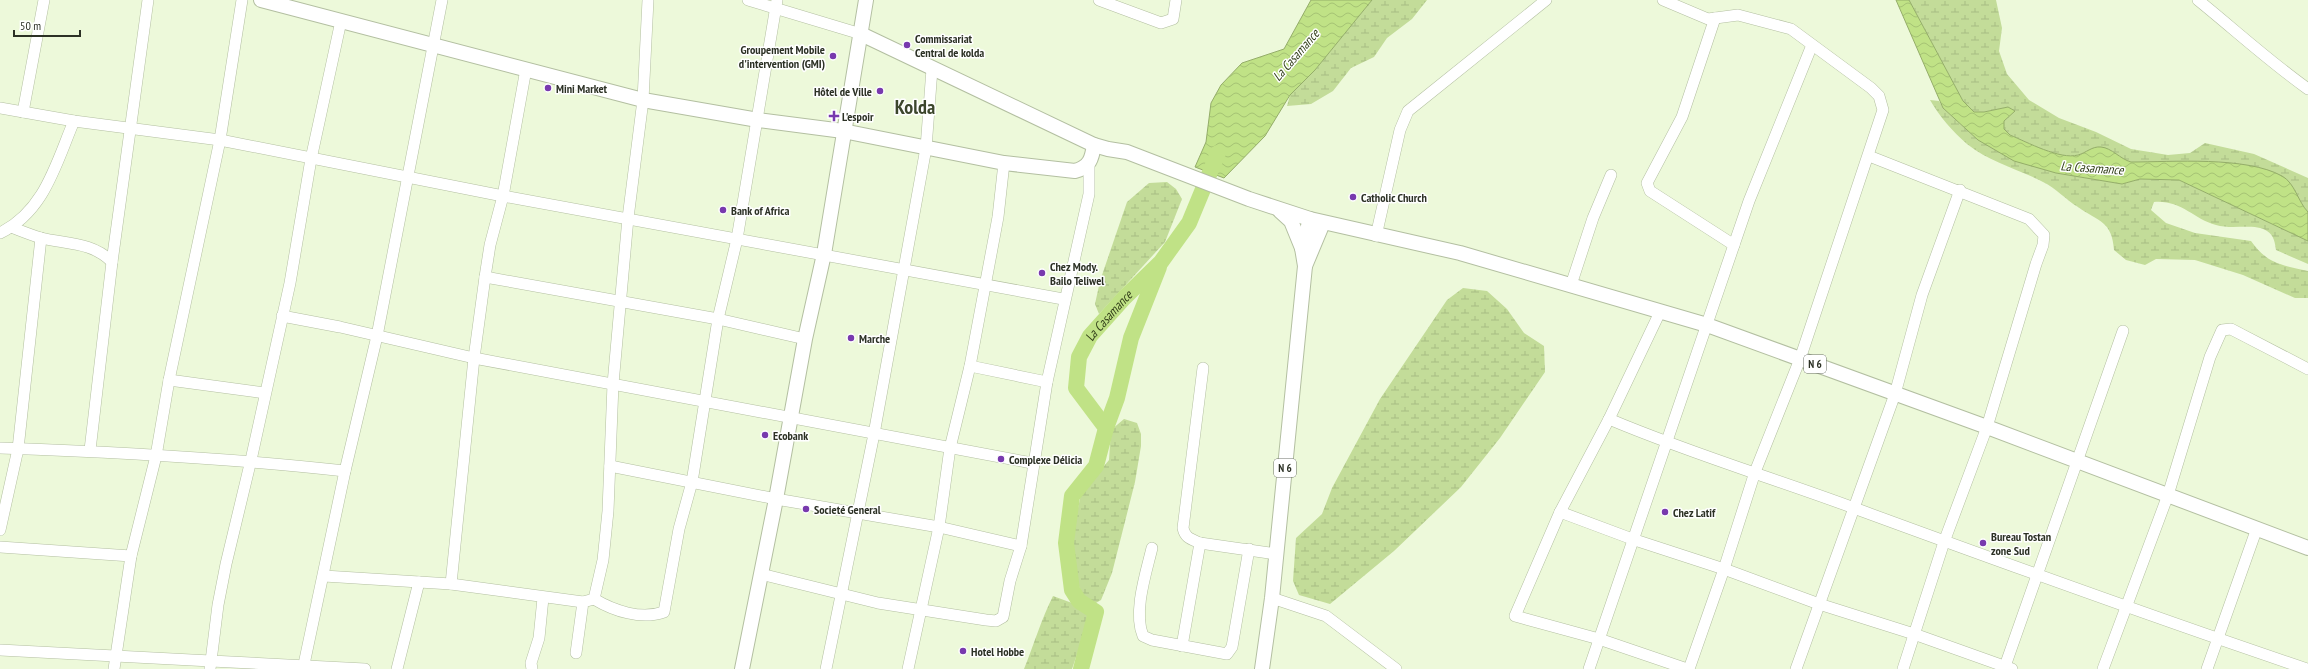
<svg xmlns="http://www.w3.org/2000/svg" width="2308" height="669" font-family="'PT Sans Narrow',sans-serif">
<defs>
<pattern id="wetland-marsh" width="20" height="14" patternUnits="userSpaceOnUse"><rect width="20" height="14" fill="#c3dc99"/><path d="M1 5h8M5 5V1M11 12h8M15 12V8" fill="none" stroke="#a8bd84"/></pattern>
<pattern id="water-waves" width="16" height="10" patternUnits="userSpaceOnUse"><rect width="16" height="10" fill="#c0e286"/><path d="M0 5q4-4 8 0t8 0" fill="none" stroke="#a5c274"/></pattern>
</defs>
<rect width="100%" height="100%" fill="#edf9da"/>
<g fill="url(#wetland-marsh)">
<polygon points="1372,0 1427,0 1412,19 1387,38 1374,57 1351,68 1333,91 1311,104 1287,106 1290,95 1315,70"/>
<path d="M1909 0H1996L2002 28 1999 51 2007 74 2029 100 2059 118 2096 132 2131 149 2168 155 2190 153 2205 143 2254 154 2308 178V212L2301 205 2290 183 2219 162H2131C2121 160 2115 151 2107 149 2092 146 2090 152 2077 155 2059 160 2028 142 2010 135L2004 129V121L2015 111 2008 107 1984 112H1974L1963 101Z"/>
<path d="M1930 100 1939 101 1944 109 1978 140 2056 173 2122 184 2140 179 2179 180 2308 241V264L2276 250C2275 243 2274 235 2267 231 2255 223 2231 230 2216 225 2193 219 2182 200 2154 202L2151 210 2166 223 2195 233 2251 241C2267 264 2282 265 2308 271V298H2295L2243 275 2195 260 2156 259 2145 265 2126 260 2114 250C2112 221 2099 222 2078 207 2066 200 2056 188 2043 182 2018 169 1989 162 1967 144 1952 131 1940 117 1930 100Z"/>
<polygon points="1167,182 1176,189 1182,199 1165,242 1099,314 1095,304 1100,281 1127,202 1149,183"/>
<polygon points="1463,288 1487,291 1507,309 1524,333 1544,346 1545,372 1500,438 1461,487 1394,551 1330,604 1299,595 1293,581 1296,538 1322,514 1332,488 1380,399 1447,300"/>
<polygon points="1124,419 1137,423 1141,434 1141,446 1135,482 1112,573 1101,600 1089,607 1081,595 1070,545 1081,494 1109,460 1111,430"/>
<path d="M1053 596 1083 607 1090 616 1072 669H1024C1034 644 1041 620 1053 596Z"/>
</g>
<g fill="url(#water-waves)" stroke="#94ad69">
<polygon points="1311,0 1372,0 1315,70 1290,95 1265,136 1224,178 1195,167 1206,142 1211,103 1221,85 1242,63 1284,49"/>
<path d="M1896 0H1909L1963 101 1974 112H1984L2008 107 2015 111 2004 121V129L2010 135C2027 142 2060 160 2078 155 2086 153 2092 146 2101 147 2112 148 2120 159 2131 162 2172 162 2246 156 2282 176 2295 183 2298 202 2308 212V241L2179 180 2140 179 2122 184 2056 173 2014 161 1978 140 1943 108Z"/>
</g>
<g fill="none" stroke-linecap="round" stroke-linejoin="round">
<g stroke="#c0e286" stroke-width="16">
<polyline points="1106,428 1117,398 1131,338 1159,267"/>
<path id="s1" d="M1081 669 1096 612 1079 601 1072 590 1066 543 1072 496 1096 466 1106 428 1076 388 1079 357 1090 336 1124 298 1161 262 1189 223 1218 153"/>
</g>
<g stroke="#b3bfa1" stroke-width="12">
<g id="minor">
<polyline points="748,0 861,34"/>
<polyline points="1099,0 1161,23 1173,19 1176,0"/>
<polyline points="1663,0 1708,19 1738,15 1791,29 1871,88 1879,96 1883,110 1800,359 1755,472 1724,569 1689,669"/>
<path d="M2198 0C2235 30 2270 62 2308 89"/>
<polyline points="1715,18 1682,117 1647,183 1650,191 1734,245"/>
<polyline points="341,21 311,159 290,283 251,460 226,564 218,605 211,661 365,669"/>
<polyline points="526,69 503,196 490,245 485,277 718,319 805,339"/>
<polyline points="0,108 74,121 220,140 503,196 1063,299"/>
<polyline points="23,112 44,0"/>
<polyline points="1869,156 2029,219 2044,235 2043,245 2036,264 1987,427 1944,542 1903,669"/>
<path d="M11 227C21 231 31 235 41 238 66 244 93 242 112 262"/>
<path d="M0 233C45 211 56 163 74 121"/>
<polyline points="1376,236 1400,130 1408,111 1546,0"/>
<polyline points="1571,285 1593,218 1611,175"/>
<polyline points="1660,312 1609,419 1560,512 1515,616 1599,639 1687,669"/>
<polyline points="282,316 340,327 474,358 1032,463"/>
<polyline points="970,366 1047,382"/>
<path d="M1203 368 1183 528C1185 538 1191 539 1200 543L1276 554"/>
<polyline points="169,380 265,393"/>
<path d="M1609 419C1689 453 1773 478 1854 508 2004 563 2155 618 2307 669"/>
<path d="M0 448C115 452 230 458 345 471"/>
<polyline points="90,450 112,262 148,0"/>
<polyline points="610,466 776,499 939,527 1021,546"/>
<polyline points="1560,512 1635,540 1724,569 1819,604 1914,634 2012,669"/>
<polyline points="0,530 18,449 41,238"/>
<polyline points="0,547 131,556"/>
<path d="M1152 548C1146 573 1133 612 1143 636L1152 640 1227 654 1232 647 1249 549"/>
<polyline points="761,574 878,603 986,620 996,621 1003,617 1010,581 1021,546 1047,382 1089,194 1089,163"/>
<polyline points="324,576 451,584 583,602"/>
<polyline points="451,584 474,358 485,277"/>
<polyline points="1272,598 1326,616 1396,669"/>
<path d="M594 599C614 611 641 620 664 612L679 529 692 482 718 319 737 239 777 0"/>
<polyline points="1182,646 1200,543"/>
<polyline points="0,650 211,661 210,669"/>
<polyline points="576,653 583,602 594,599 603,560 608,511 613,384 628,218 643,100 648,0"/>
<polyline points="114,669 131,556 156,456 169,380 220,140 242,0"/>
<polyline points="303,669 345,471 377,336 442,0"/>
<polyline points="397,669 419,582"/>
<polyline points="532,669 531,663 539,638 543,598"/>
<polyline points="826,669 874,434 926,148 932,69"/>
<polyline points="908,669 939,527 950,448 970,366 998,217 1004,163"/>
<polyline points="1589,669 1749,201 1812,45"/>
<polyline points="1796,669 1895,394 1922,295 1960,190"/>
<polyline points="2004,669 2123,331"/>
<polyline points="2103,669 2168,495 2210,357 2222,330 2231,329 2308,369"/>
<polyline points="2207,669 2257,528"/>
</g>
</g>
<g stroke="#b3bfa1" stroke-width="16">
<g id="major">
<path d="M261 0 643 100 758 120 843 131 1004 163 1075 171C1090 167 1092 158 1094 145"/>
<polyline points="861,34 1094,145 1108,149 1127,152 1249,199 1310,219 1460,253 1707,325 1987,427 2308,548"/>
<polyline points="1280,211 1291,221 1302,248"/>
<polyline points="1305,266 1323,223"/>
<polyline points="742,669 776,499 805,339 824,254 866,0"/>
<polyline points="1262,669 1272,598 1305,266 1302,248 1310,219"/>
</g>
</g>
<use href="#minor" stroke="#fff" stroke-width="11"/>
<use href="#major" stroke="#fff" stroke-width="14"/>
</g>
<g fill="#7839ae" stroke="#fff" stroke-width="1.5">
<circle cx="907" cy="45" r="4"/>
<circle cx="833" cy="56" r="4"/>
<circle cx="548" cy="88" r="4"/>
<circle cx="880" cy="91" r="4"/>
<path d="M832 110h4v4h4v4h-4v4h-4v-4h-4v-4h4z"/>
<circle cx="1353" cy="197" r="4"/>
<circle cx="723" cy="210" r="4"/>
<circle cx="1042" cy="273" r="4"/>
<circle cx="851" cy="338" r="4"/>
<circle cx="765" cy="435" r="4"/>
<circle cx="1001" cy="459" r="4"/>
<circle cx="806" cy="509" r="4"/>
<circle cx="1665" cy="512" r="4"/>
<circle cx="1983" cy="543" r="4"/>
<circle cx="963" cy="651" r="4"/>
</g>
<g text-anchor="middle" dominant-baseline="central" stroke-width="3" stroke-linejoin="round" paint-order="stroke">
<g fill="#fff" stroke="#6b6f66" stroke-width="1">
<rect x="1804" y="355" width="22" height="18" rx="3"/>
<rect x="1274" y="459" width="22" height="18" rx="3"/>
</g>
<g font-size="11" font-weight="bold" fill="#2c3125">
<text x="1815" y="364">N 6</text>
<text x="1285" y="468">N 6</text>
</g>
<g font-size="12" font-weight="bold" fill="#2c3125" stroke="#fff" text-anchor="start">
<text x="915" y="38">Commissariat<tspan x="915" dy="14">Central de kolda</tspan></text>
<text x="825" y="49" text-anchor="end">Groupement Mobile<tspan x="825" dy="14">d'intervention (GMI)</tspan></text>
<text x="556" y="88">Mini Market</text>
<text x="872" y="91" text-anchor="end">Hôtel de Ville</text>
<text x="842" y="116">L'espoir</text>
<text x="1361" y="197">Catholic Church</text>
<text x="731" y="210">Bank of Africa</text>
<text x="1050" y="266">Chez Mody.<tspan x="1050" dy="14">Bailo Teliwel</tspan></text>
<text x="859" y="338">Marche</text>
<text x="773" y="435">Ecobank</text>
<text x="1009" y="459">Complexe Délicia</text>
<text x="814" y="509">Societé General</text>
<text x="1673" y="512">Chez Latif</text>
<text x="1991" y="536">Bureau Tostan<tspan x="1991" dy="14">zone Sud</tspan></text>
<text x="971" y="651">Hotel Hobbe</text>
</g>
<g font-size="13" font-style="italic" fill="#313e19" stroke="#fff">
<text transform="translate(1296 55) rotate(-49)">La Casamance</text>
<text transform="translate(2092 168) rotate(4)">La Casamance</text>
<text stroke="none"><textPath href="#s1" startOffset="397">La Casamance</textPath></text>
</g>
<g font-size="20" font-weight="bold" fill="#3c462c" stroke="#fff">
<text x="915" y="107">Kolda</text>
</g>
</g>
<path d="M14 30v6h66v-6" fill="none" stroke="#2c3125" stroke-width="2"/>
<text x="20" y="30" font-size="12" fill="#2c3125" stroke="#ffffff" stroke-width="3" paint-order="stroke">50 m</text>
</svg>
